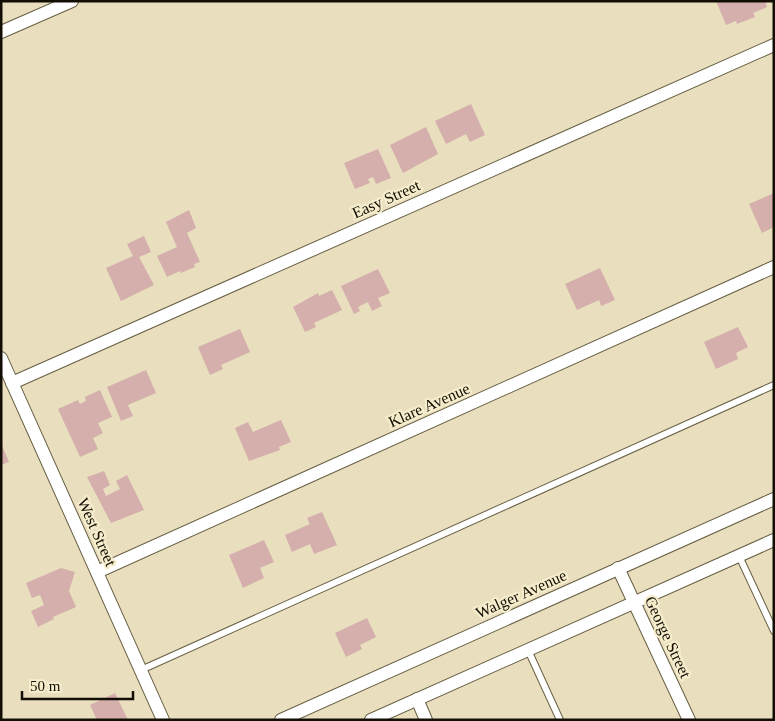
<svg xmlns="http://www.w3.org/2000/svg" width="775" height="721" font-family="'Times New Roman',serif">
<rect width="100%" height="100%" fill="#e9dfbf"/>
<g fill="#d4afac">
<polygon points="716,1 765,1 767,7 753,13 755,17 737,24 736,21 726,25"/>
<polygon points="471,104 485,135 470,142 466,134 446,144 435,121"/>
<polygon points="426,127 438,154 403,173 390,145"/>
<polygon points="378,149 391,178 376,184 373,177 368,179 370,183 355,189 344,163"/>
<polygon points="774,193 774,225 772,228 762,233 749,204"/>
<polygon points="189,210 196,228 187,233 200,262 194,264 195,267 181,273 180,271 167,277 157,256 177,247 166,222"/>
<polygon points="144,236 151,252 139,257 154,285 121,301 106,268 133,256 127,244"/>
<polygon points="600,268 615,300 601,306 599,300 577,310 565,284"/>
<polygon points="378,269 390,293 378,298 382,306 372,311 368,302 358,307 360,311 354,314 341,286"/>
<polygon points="332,290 342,310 314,323 316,327 305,332 293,307 318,293 319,296"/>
<polygon points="738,327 748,347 736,353 738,359 716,369 704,342"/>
<polygon points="240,329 250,352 221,365 223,369 210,375 198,347"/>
<polygon points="146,370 156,393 128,405 133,416 121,421 107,387"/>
<polygon points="100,390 112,417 98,423 103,433 93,438 98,449 80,457 58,409 78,400 80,404 86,401 85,397"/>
<polygon points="281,420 291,442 279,447 280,450 249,461 235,428 248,422 253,432"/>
<polygon points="1,443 9,462 1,465"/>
<polygon points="104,471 110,485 103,489 106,496 120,489 116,481 127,475 144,510 111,523 87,477"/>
<polygon points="322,512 337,545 314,554 310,544 292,552 285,535 310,524 307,518"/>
<polygon points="264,540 274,562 260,568 264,578 243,588 229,555"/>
<polygon points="61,568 75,572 69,591 76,607 53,617 54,619 38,627 31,611 44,605 40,595 32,598 26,583"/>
<polygon points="367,618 376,637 360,645 362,649 346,657 335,633"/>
<polygon points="115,693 128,720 97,720 90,705"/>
</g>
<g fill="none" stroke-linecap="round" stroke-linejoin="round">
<g stroke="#675f43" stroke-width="8">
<g id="service">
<polyline points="739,556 774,631"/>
<polyline points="528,650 560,720"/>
<polyline points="141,670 774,385"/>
</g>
</g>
<g stroke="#675f43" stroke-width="14">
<g id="minor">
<polyline points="1,32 72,1"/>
<polyline points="1,358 163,720"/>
<polyline points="12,383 774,45"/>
<polyline points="618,568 689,720"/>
<polyline points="97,572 774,267"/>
<polyline points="417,699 426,720"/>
<polyline points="281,720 774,499"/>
<polyline points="371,720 774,540"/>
</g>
</g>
<use href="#service" stroke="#fff" stroke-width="6"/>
<use href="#minor" stroke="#fff" stroke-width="12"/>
</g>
<g text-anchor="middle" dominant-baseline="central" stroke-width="4.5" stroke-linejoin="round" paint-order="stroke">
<g font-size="16" fill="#120e04" stroke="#f6edcc">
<text transform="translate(386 199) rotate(-24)">Easy Street</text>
<text transform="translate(429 405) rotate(-24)">Klare Avenue</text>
<text transform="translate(97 532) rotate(66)">West Street</text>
<text transform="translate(521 594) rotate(-24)">Walger Avenue</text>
<text transform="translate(668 637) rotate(65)">George Street</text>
</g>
</g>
<rect width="775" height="721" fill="none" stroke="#120e04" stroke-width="5"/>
<path d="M22 691v8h111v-8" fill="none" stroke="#120e04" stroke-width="2.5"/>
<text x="30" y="691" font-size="15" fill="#120e04" stroke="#f6edcc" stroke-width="4" paint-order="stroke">50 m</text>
</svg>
